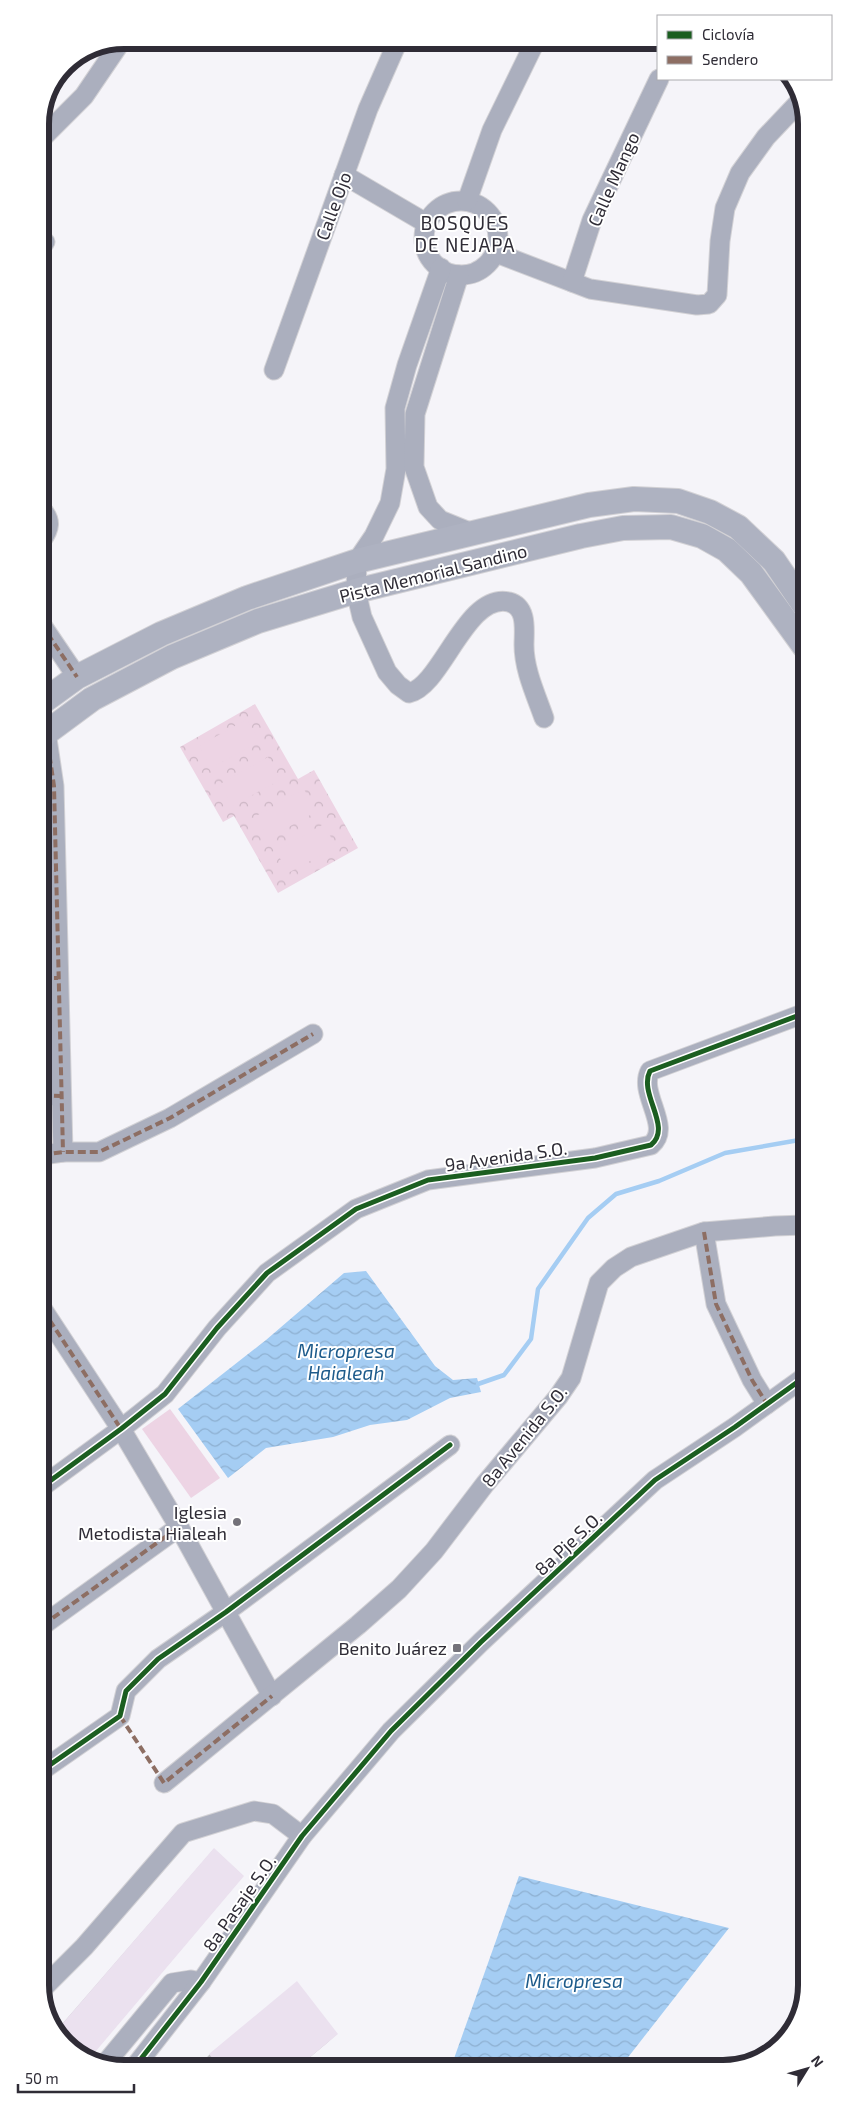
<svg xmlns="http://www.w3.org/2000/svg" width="847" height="2109" font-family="'Exo 2',sans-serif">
<defs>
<pattern id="park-crowns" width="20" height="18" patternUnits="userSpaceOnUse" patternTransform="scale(1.25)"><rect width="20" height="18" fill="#edd4e4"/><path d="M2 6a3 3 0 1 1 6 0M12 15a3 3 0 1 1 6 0" fill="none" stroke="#ccb6c4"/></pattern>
<pattern id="water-waves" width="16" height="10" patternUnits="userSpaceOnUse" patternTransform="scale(1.25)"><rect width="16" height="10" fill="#a5cdf3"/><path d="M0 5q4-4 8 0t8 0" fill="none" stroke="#8eb0d1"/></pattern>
</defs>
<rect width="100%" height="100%" fill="#f5f4f9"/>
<polygon fill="url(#park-crowns)" points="255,704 298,779 314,770 358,848 278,893 234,816 223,822 180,747"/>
<g fill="#edd4e4">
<polygon points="247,719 259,742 211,768 199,746"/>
<polygon points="268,757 280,780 232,806 220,784"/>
<polygon points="304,789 316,812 268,838 256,816"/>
<polygon points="324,824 336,847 288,873 276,851"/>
<polygon points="170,1409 220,1478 191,1498 142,1429"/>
</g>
<g fill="url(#water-waves)">
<polygon points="366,1271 435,1366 453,1380 477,1378 481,1392 450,1398 407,1420 370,1425 333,1437 266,1448 228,1478 178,1409 266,1340 344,1273"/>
<polygon points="519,1876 729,1928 622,2065 451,2067"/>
</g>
<g fill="#0003">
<polygon points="214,1849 243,1876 89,2058 73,2052 57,2030"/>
<polygon points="807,1917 807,1932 800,1923"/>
<polygon points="297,1983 337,2034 327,2043 297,2068 203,2068 200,2065 209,2055"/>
</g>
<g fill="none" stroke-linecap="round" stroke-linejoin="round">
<polyline stroke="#a5cdf3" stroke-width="4.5" points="478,1384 504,1375 531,1339 538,1289 588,1218 616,1194 659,1181 725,1153 805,1139"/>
</g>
<g fill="#ebe1ef">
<polygon points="214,1848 244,1876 90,2058 73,2052 57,2030"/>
<polygon points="297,1981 338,2034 297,2068 220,2068 209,2054"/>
</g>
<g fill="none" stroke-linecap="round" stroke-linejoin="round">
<g stroke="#d2d1d5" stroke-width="21">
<g id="minor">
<polyline points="40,140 84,96 118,46"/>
<polyline points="344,175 426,223"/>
<circle cx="461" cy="238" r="37"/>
<polyline points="467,201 492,130 535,42"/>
<polyline points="40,248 45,242"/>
<polyline points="496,253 590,289 697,305 709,304 717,295 720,241 725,208 740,173 766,137 803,98"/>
<path d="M441 268 407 365 395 408 396 469 390 503 374 536 357 561 356 591 362 617 387 672 398 685 409 693C442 686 466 592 509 602 528 607 524 631 524 645 524 670 536 695 544 718"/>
<polyline points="459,275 415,414 414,467 428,507 440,520 472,533"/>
<polyline points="572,282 592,220 659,79"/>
<polyline points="274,370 368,109 397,43"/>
<path d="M41 509C52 520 50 529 41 541"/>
<polyline points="41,624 77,677"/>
<polyline points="46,732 54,786 63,1152"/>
<polyline points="42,1095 61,1096"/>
<polyline points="42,1155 63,1152 99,1152 170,1118 313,1034"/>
<polyline points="704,1232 716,1304 752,1380 767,1404"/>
<polyline points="43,1310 121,1429 179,1527 272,1696"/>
<path d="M43 1486 121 1429 165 1394 217 1328 267 1273 356 1209 428 1180 595 1158 651 1145C673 1127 638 1094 650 1071L805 1013"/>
<polyline points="43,1625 179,1527"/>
<polyline points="44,1769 120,1716 126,1691 158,1659 226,1612 450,1445"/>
<polyline points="164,1783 358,1625 399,1589 434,1551 485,1484 558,1397 571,1378 599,1283 614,1268 631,1257 704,1232 775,1226 805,1225"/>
<polyline points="44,1987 84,1947 183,1833 254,1811 273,1814 302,1836"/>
<polyline points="105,2064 172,1983 191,1980 201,1982"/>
<polyline points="133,2069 201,1982 302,1836 391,1731 481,1642 655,1480 735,1427 806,1376"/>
</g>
</g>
<g stroke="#d2d1d5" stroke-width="26">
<g id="major">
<polyline points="41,703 77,677 161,634 247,598 357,561 589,505 634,499 678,501 710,512 738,527 774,561 804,605"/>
<polyline points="42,736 92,699 172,657 258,621 356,591 581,536 623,528 671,527 702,536 727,550 751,573 804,646"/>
</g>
</g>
<use href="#minor" stroke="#abafbe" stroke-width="19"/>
<use href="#major" stroke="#aeb2c1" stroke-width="24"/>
<g stroke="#8d6e63" stroke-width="4" stroke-dasharray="8 4" stroke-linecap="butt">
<polyline points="41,624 77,677"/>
<polyline points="41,694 49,697"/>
<polyline points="46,732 54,786 63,1152"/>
<polyline points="42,869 56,870"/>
<polyline points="42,978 58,978"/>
<polyline points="42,1095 61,1096"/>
<polyline points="42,1155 63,1152 99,1152 170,1118 313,1034"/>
<polyline points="704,1232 716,1304 752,1380 767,1404"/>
<polyline points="43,1310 121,1429 123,1428"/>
<polyline points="43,1625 179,1527"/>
<polyline points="120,1716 164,1783 272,1696"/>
</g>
<g stroke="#fff" stroke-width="8">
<g id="cycleway">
<path d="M43 1486 121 1429 165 1394 217 1328 267 1273 356 1209 428 1180 595 1158 651 1145C673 1127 638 1094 650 1071L805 1013"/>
<polyline points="44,1769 120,1716 126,1691 158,1659 226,1612 450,1445"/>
<polyline points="133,2069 201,1982 302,1836 391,1731 481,1642 655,1480 735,1427 806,1376"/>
</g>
</g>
<use href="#cycleway" stroke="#1b5e20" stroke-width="5"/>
</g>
<g fill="#74727a" stroke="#fff" stroke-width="2">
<circle cx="237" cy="1522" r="5"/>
<rect x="452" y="1643" width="10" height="10" rx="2.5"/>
</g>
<g text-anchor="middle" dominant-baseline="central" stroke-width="4" stroke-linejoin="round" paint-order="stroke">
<g font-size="18" fill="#2f2c36" stroke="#fff">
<text transform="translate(613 179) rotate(-66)">Calle Mango</text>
<text transform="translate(333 206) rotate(-70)">Calle Ojo</text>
<text transform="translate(433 573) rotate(-14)">Pista Memorial Sandino</text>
<text transform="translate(506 1156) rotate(-8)">9a Avenida S.O.</text>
<text transform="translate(524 1436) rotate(-51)">8a Avenida S.O.</text>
<text transform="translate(568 1543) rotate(-43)">8a Pje S.O.</text>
<text transform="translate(239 1903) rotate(-55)">8a Pasaje S.O.</text>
</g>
<g font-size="18" fill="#2f2c36" stroke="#fff" text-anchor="end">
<text x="227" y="1512">Iglesia<tspan x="227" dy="21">Metodista Hialeah</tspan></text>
<text x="447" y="1648">Benito Juárez</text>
</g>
<g font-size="19" letter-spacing="1" fill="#2f2c36" stroke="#fff">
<text x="465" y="222">BOSQUES<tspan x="465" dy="22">DE NEJAPA</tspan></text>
</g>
<g font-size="19" font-style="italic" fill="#1d5b8b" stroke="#fff">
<text x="346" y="1350">Micropresa<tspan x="346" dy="22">Haialeah</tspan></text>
<text x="574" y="1980">Micropresa</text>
</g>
</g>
<path d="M0 0H847V2109H0ZM124 49H723A75 75 0 0 1 798 124V1985A75 75 0 0 1 723 2060H124A75 75 0 0 1 49 1985V124A75 75 0 0 1 124 49Z" fill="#fff" fill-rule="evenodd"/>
<path fill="none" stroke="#2f2c36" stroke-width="6" d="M124 49H723A75 75 0 0 1 798 124V1985A75 75 0 0 1 723 2060H124A75 75 0 0 1 49 1985V124A75 75 0 0 1 124 49Z"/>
<rect x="657" y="15" width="175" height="65" fill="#ffffff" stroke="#acabaf"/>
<rect x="667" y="31" width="25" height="8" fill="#1b5e20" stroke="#acabaf"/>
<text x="702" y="40" font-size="15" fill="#2f2c36">Ciclovía</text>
<rect x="667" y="56" width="25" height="8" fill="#8d6e63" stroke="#acabaf"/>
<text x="702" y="65" font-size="15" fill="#2f2c36">Sendero</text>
<g transform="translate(807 2069) rotate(53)" stroke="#ffffff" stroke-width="4" paint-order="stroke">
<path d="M0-4L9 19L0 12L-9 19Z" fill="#2f2c36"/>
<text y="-8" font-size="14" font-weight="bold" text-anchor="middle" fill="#2f2c36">N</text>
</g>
<path d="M18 2084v8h116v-8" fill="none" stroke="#2f2c36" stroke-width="2.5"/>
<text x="25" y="2084" font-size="15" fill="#2f2c36" stroke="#ffffff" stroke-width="4" paint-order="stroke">50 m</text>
</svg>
